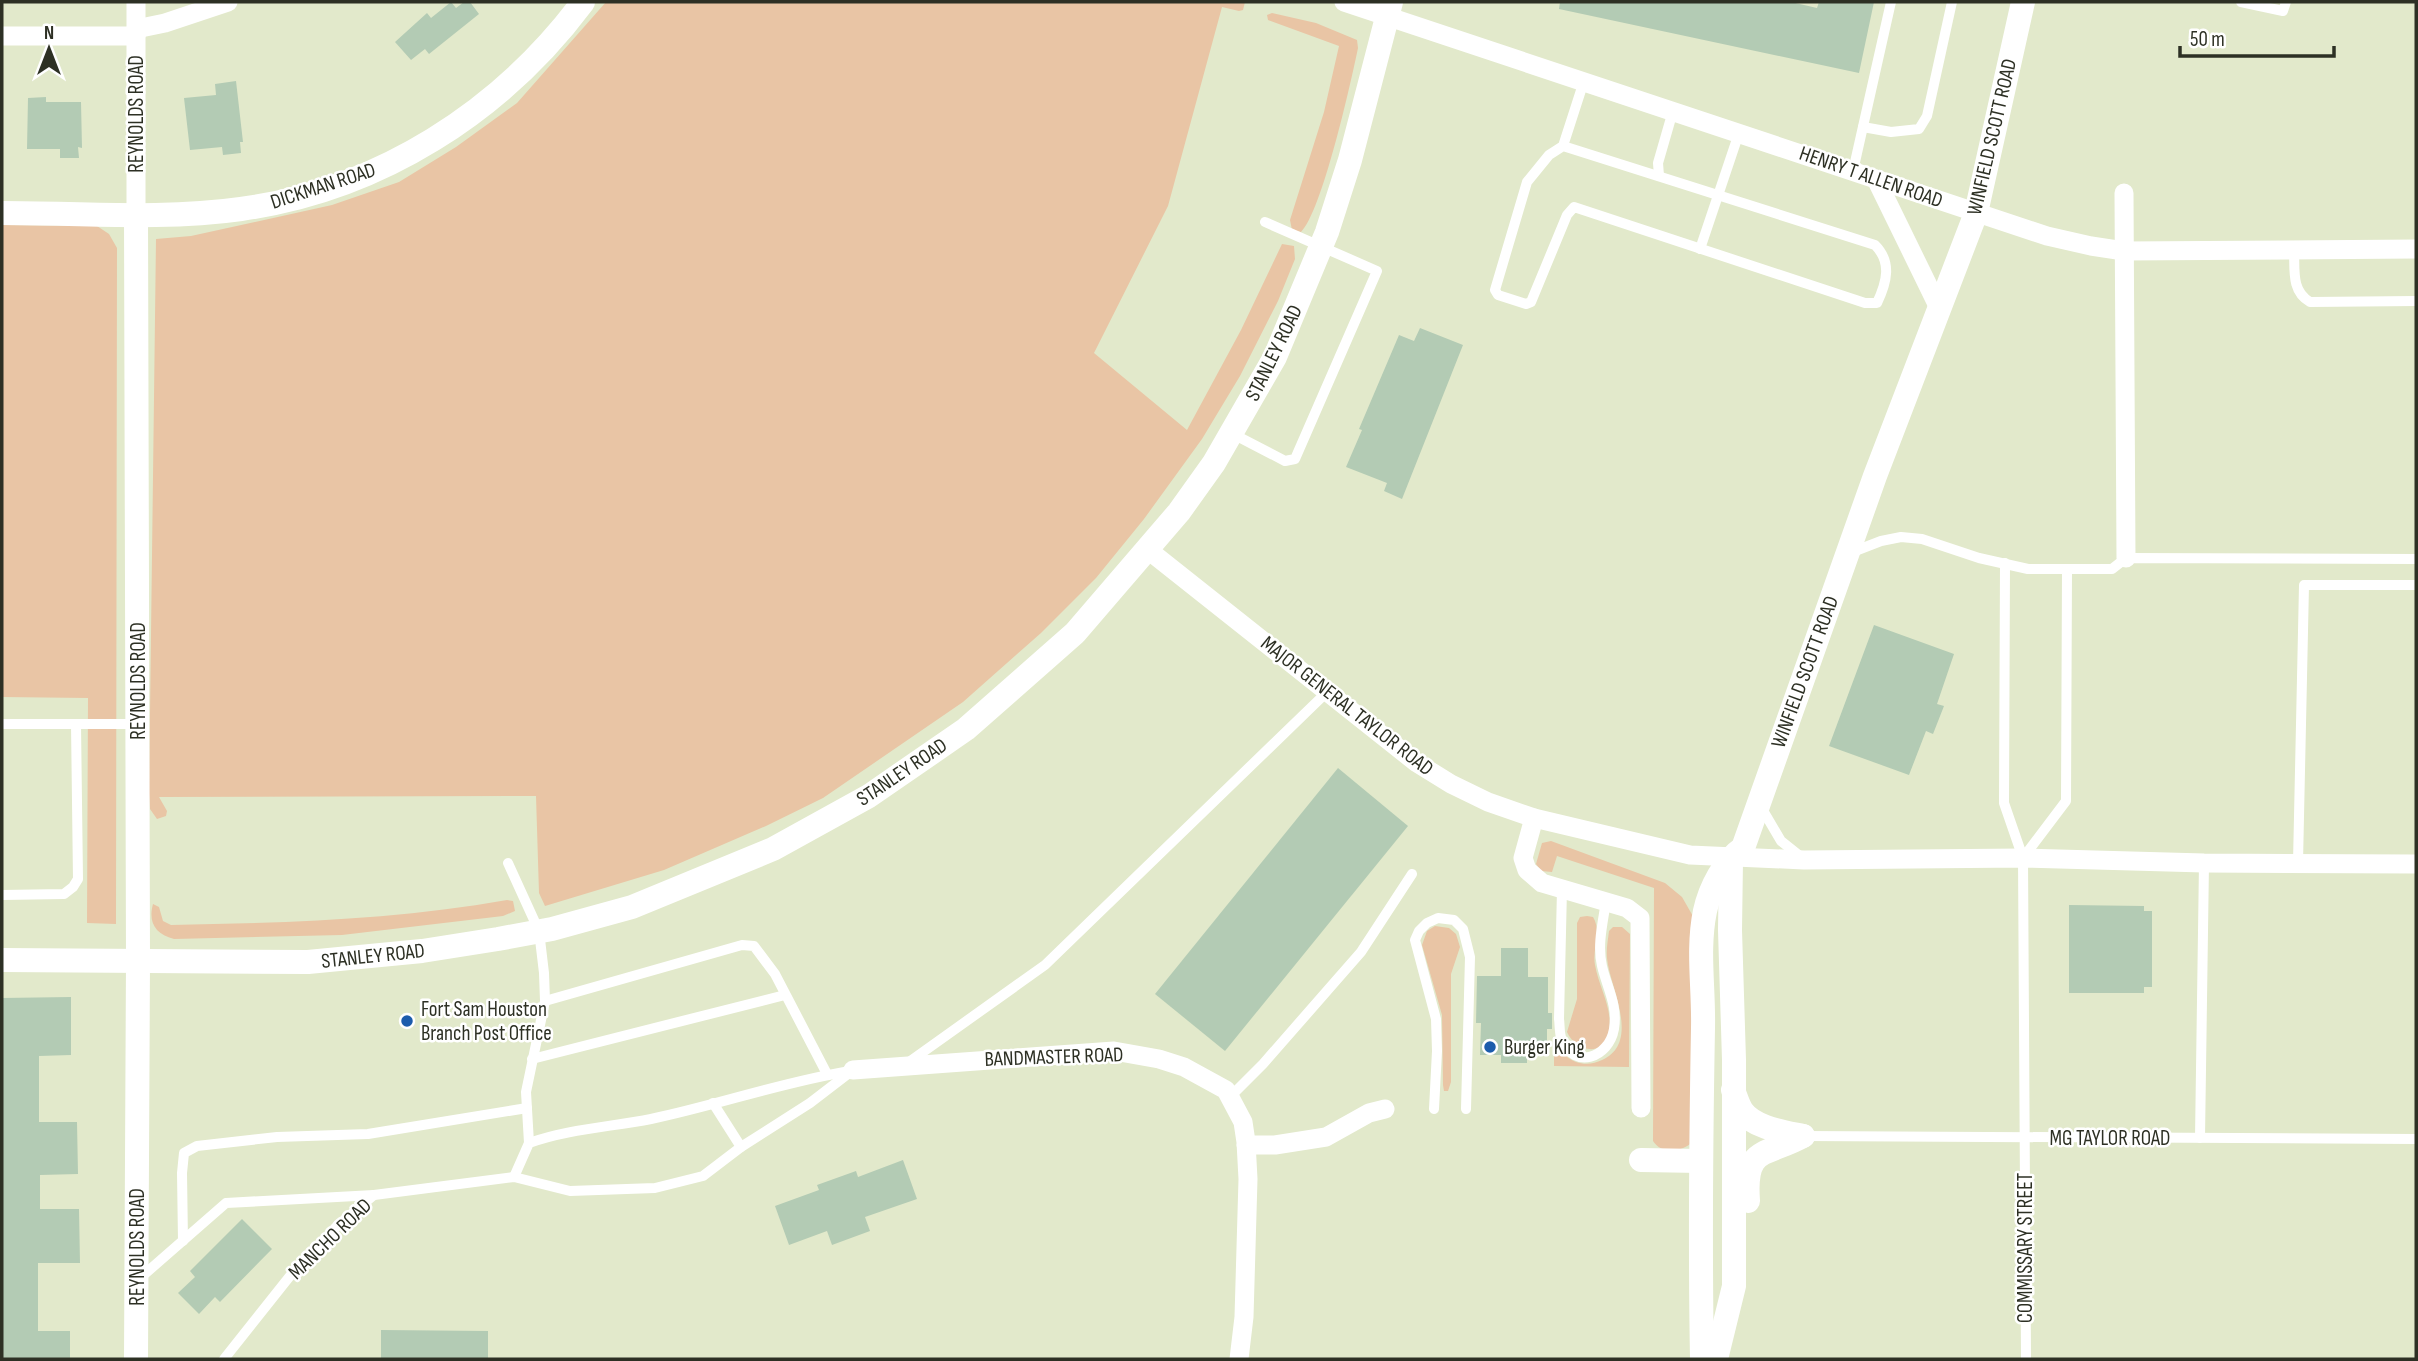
<svg xmlns="http://www.w3.org/2000/svg" width="2418" height="1361" font-family="'Sofia Sans Condensed',sans-serif">
<rect width="100%" height="100%" fill="#e2e9cb"/>
<g fill="#e9c5a5">
<polygon points="606,2 1245,2 1243,10 1239,11 1222,7 1168,206 1094,353 1187,430 1241,330 1282,244 1294,246 1295,259 1278,301 1240,376 1202,439 1144,519 1096,578 1041,633 963,702 823,798 766,826 664,870 545,906 539,893 536,796 159,797 167,811 166,816 157,819 150,809 149,793 156,239 191,236 332,205 399,182 456,147 517,103"/>
<path d="M1272 13 1316 23 1357 40 1358 48C1351 82 1322 212 1301 232L1292 230 1290 220 1324 112 1339 46 1268 20 1267 15Z"/>
<polygon points="2,225 97,226 109,234 117,248 116,924 87,923 88,698 2,697"/>
<path d="M1551 841 1665 883 1682 897 1694 918 1693 1142C1681 1152 1662 1155 1653 1141L1654 888 1557 856 1552 872 1541 871 1536 864 1542 843Z"/>
<path d="M507 900 513 901 515 911 503 916 342 935 174 939C155 934 148 922 153 904L159 907 163 921 171 925C284 923 395 920 507 900Z"/>
<path d="M1587 916 1593 917C1602 931 1592 950 1595 965 1599 988 1615 1012 1608 1035 1601 1058 1575 1050 1567 1032L1577 999V923L1580 917Z"/>
<polygon points="1435,926 1449,928 1456,934 1460,947 1451,974 1451,1082 1448,1091 1444,1091 1443,1085 1442,1015 1422,945 1427,931"/>
<path d="M1613 927H1622L1630 934 1629 1067 1554 1066V1038C1559 1049 1564 1057 1576 1062 1585 1065 1594 1064 1602 1060 1642 1042 1609 986 1607 958 1606 949 1608 940 1609 931Z"/>
</g>
<g fill="#b3cbb4">
<polygon points="451,2 456,8 464,2 470,2 479,14 429,54 425,49 411,60 395,42 427,13 431,18"/>
<polygon points="1560,2 1791,2 1817,8 1819,2 1874,2 1859,73 1559,9"/>
<polygon points="236,81 243,142 240,142 241,153 223,155 222,147 190,150 184,98 216,95 215,84"/>
<polygon points="46,97 46,102 81,102 82,148 78,147 79,158 60,158 60,149 27,149 28,98"/>
<polygon points="1420,328 1463,345 1402,499 1384,491 1387,483 1346,467 1362,430 1359,429 1399,335 1414,341"/>
<polygon points="1874,625 1954,654 1937,704 1944,706 1933,734 1926,731 1909,775 1829,746"/>
<polygon points="1338,768 1408,826 1225,1051 1155,994"/>
<polygon points="2069,905 2144,906 2144,911 2152,911 2152,987 2144,987 2144,993 2069,993"/>
<polygon points="1501,948 1528,948 1528,977 1548,977 1548,1013 1552,1013 1552,1029 1547,1029 1547,1055 1527,1055 1527,1063 1501,1063 1501,1055 1480,1055 1481,1023 1476,1023 1477,976 1501,976"/>
<polygon points="71,997 71,1055 39,1056 39,1122 77,1122 78,1174 40,1175 40,1209 79,1209 80,1263 38,1263 38,1331 70,1331 70,1359 2,1359 2,998"/>
<polygon points="903,1160 917,1199 865,1217 870,1231 832,1245 827,1231 789,1245 775,1206 819,1190 817,1185 856,1171 858,1177"/>
<polygon points="242,1219 272,1249 220,1302 215,1297 199,1314 178,1293 195,1277 190,1271"/>
<polygon points="381,1330 488,1331 488,1359 381,1359"/>
</g>
<g fill="none" stroke-linecap="round" stroke-linejoin="round">
<g stroke="#fff" stroke-width="10">
<polyline points="2241,2 2283,11 2286,2"/>
<polyline points="1863,127 1891,132 1919,129 1927,116 1952,2"/>
<path d="M1563 146 1875 245C1892 262 1887 282 1877 303H1865L1574 207 1567 215 1531 302 1526 304 1498 295 1495 290 1527 182 1549 155 1563 146 1584 81"/>
<polyline points="1853,171 1891,2"/>
<polyline points="1659,176 1658,163 1673,111"/>
<polyline points="1700,249 1739,133"/>
<path d="M2294 250C2295 270 2291 291 2310 302L2416 301"/>
<polyline points="1233,434 1285,461 1295,459 1377,271 1265,222"/>
<polyline points="1850,553 1881,541 1901,537 1922,539 1979,558 2028,569 2112,569 2126,558 2416,559"/>
<polyline points="2005,563 2004,803 2023,858 2066,801 2067,569"/>
<polyline points="2,724 138,724"/>
<polyline points="1761,807 1781,841 1801,857"/>
<polyline points="2023,858 2026,1359"/>
<polyline points="508,863 539,931 544,973 545,1001 526,1092 529,1143"/>
<polyline points="2298,863 2304,585 2416,585"/>
<path d="M1562 889 1559 1019C1560 1025 1559 1034 1562 1040 1574 1070 1609 1058 1614 1029 1618 1005 1607 988 1602 966 1597 945 1603 922 1606 901"/>
<polyline points="2,895 64,894 73,887 78,879 76,724"/>
<polyline points="545,1001 742,945 754,946 775,974 827,1074"/>
<polyline points="532,1059 785,995"/>
<polyline points="909,1062 1045,965 1327,692"/>
<polyline points="1230,1097 1263,1064 1361,952 1412,874"/>
<polyline points="713,1103 741,1147"/>
<polyline points="1434,1109 1437,1051 1436,1019 1415,940 1419,931 1427,923 1438,918 1454,920 1463,929 1470,957 1466,1109"/>
<polyline points="1803,1136 2416,1139"/>
<polyline points="2200,1138 2204,863"/>
<path d="M514 1177 529 1143C568 1129 610 1127 651 1119 718 1105 782 1082 850 1071"/>
<polyline points="183,1241 182,1173 184,1153 197,1146 277,1137 368,1134 527,1108"/>
<polyline points="139,1279 226,1203 374,1195"/>
<polyline points="224,1359 294,1271 338,1225 374,1195 514,1177 570,1191 655,1188 703,1176 741,1147 810,1103 853,1070"/>
</g>
<g stroke="#fff" stroke-width="19">
<polyline points="136,2 136,214"/>
<polyline points="1344,2 2047,236 2091,246 2124,251 2416,249"/>
<polyline points="136,29 165,23 228,2"/>
<polyline points="2,36 136,36"/>
<polyline points="1876,179 1940,310"/>
<polyline points="2124,193 2126,558"/>
<polyline points="1147,549 1417,763 1451,784 1488,802 1534,818 1690,855 1804,860 2023,858 2204,863 2416,864"/>
<polyline points="1534,818 1523,858 1527,870 1542,883 1627,908 1640,918 1641,1108"/>
<polyline points="853,1070 1114,1051 1159,1059 1184,1067 1226,1090 1243,1122 1246,1142 1248,1179 1244,1317 1239,1359"/>
<polyline points="1246,1145 1275,1145 1326,1137 1369,1113 1385,1109"/>
</g>
<g stroke="#fff" stroke-width="24">
<path d="M2 213C81 213 163 220 241 209 379 190 501 112 583 2"/>
<polyline points="2,960 308,962 422,951 498,939 552,929 632,907 773,849 869,796 966,729 1075,633 1179,512 1214,463 1275,357 1327,232 1350,160 1391,2"/>
<path d="M1733 1090C1736 1097 1738 1105 1742 1111 1754 1128 1784 1132 1803 1136"/>
<polyline points="1641,1160 1701,1161"/>
<path d="M1748 1201C1744 1145 1765 1157 1803 1136"/>
<polyline points="136,1359 138,961 136,214"/>
<path d="M1702 1359C1700 1249 1701 1138 1703 1028 1704 988 1697 950 1705 911 1710 888 1724 861 1743 848L1875 476 1976 213 2023 2"/>
<polyline points="1716,1359 1734,1286 1734,1060 1730,930 1731,860"/>
</g>
</g>
<g fill="#1c5cac" stroke="#fff" stroke-width="2.5">
<circle cx="407" cy="1021" r="7"/>
<circle cx="1490" cy="1047" r="7"/>
</g>
<g text-anchor="middle" dominant-baseline="central" stroke-width="5" stroke-linejoin="round" paint-order="stroke">
<g font-size="21" fill="#2d3024" stroke="#fff">
<text transform="translate(136 114) rotate(-90)">REYNOLDS ROAD</text>
<text transform="translate(1992 137) rotate(-77)">WINFIELD SCOTT ROAD</text>
<text transform="translate(1871 177) rotate(19)">HENRY T ALLEN ROAD</text>
<text transform="translate(323 186) rotate(-18)">DICKMAN ROAD</text>
<text transform="translate(1274 353) rotate(-64)">STANLEY ROAD</text>
<text transform="translate(1805 672) rotate(-70)">WINFIELD SCOTT ROAD</text>
<text transform="translate(138 681) rotate(-90)">REYNOLDS ROAD</text>
<text transform="translate(1347 706) rotate(38)">MAJOR GENERAL TAYLOR ROAD</text>
<text transform="translate(902 772) rotate(-34)">STANLEY ROAD</text>
<text transform="translate(373 956) rotate(-6)">STANLEY ROAD</text>
<text transform="translate(1054 1057) rotate(-2)">BANDMASTER ROAD</text>
<text x="2110" y="1138">MG TAYLOR ROAD</text>
<text transform="translate(330 1239) rotate(-44)">MANCHO ROAD</text>
<text transform="translate(137 1247) rotate(-90)">REYNOLDS ROAD</text>
<text transform="translate(2025 1248) rotate(-90)">COMMISSARY STREET</text>
</g>
<g font-size="21" fill="#2d3024" stroke="#fff" text-anchor="start">
<text x="421" y="1009">Fort Sam Houston<tspan x="421" dy="24">Branch Post Office</tspan></text>
<text x="1504" y="1047">Burger King</text>
</g>
</g>
<rect width="2418" height="1361" fill="none" stroke="#2d3024" stroke-width="7"/>
<g transform="translate(49 49)" stroke="#ffffff" stroke-width="5" paint-order="stroke">
<path d="M0-5L12 26L0 18L-12 26Z" fill="#2d3024"/>
<text y="-10" font-size="19" font-weight="bold" text-anchor="middle" fill="#2d3024">N</text>
</g>
<path d="M2180 46v10h154v-10" fill="none" stroke="#2d3024" stroke-width="3.5"/>
<text x="2190" y="46" font-size="21" fill="#2d3024" stroke="#ffffff" stroke-width="5" paint-order="stroke">50 m</text>
</svg>
